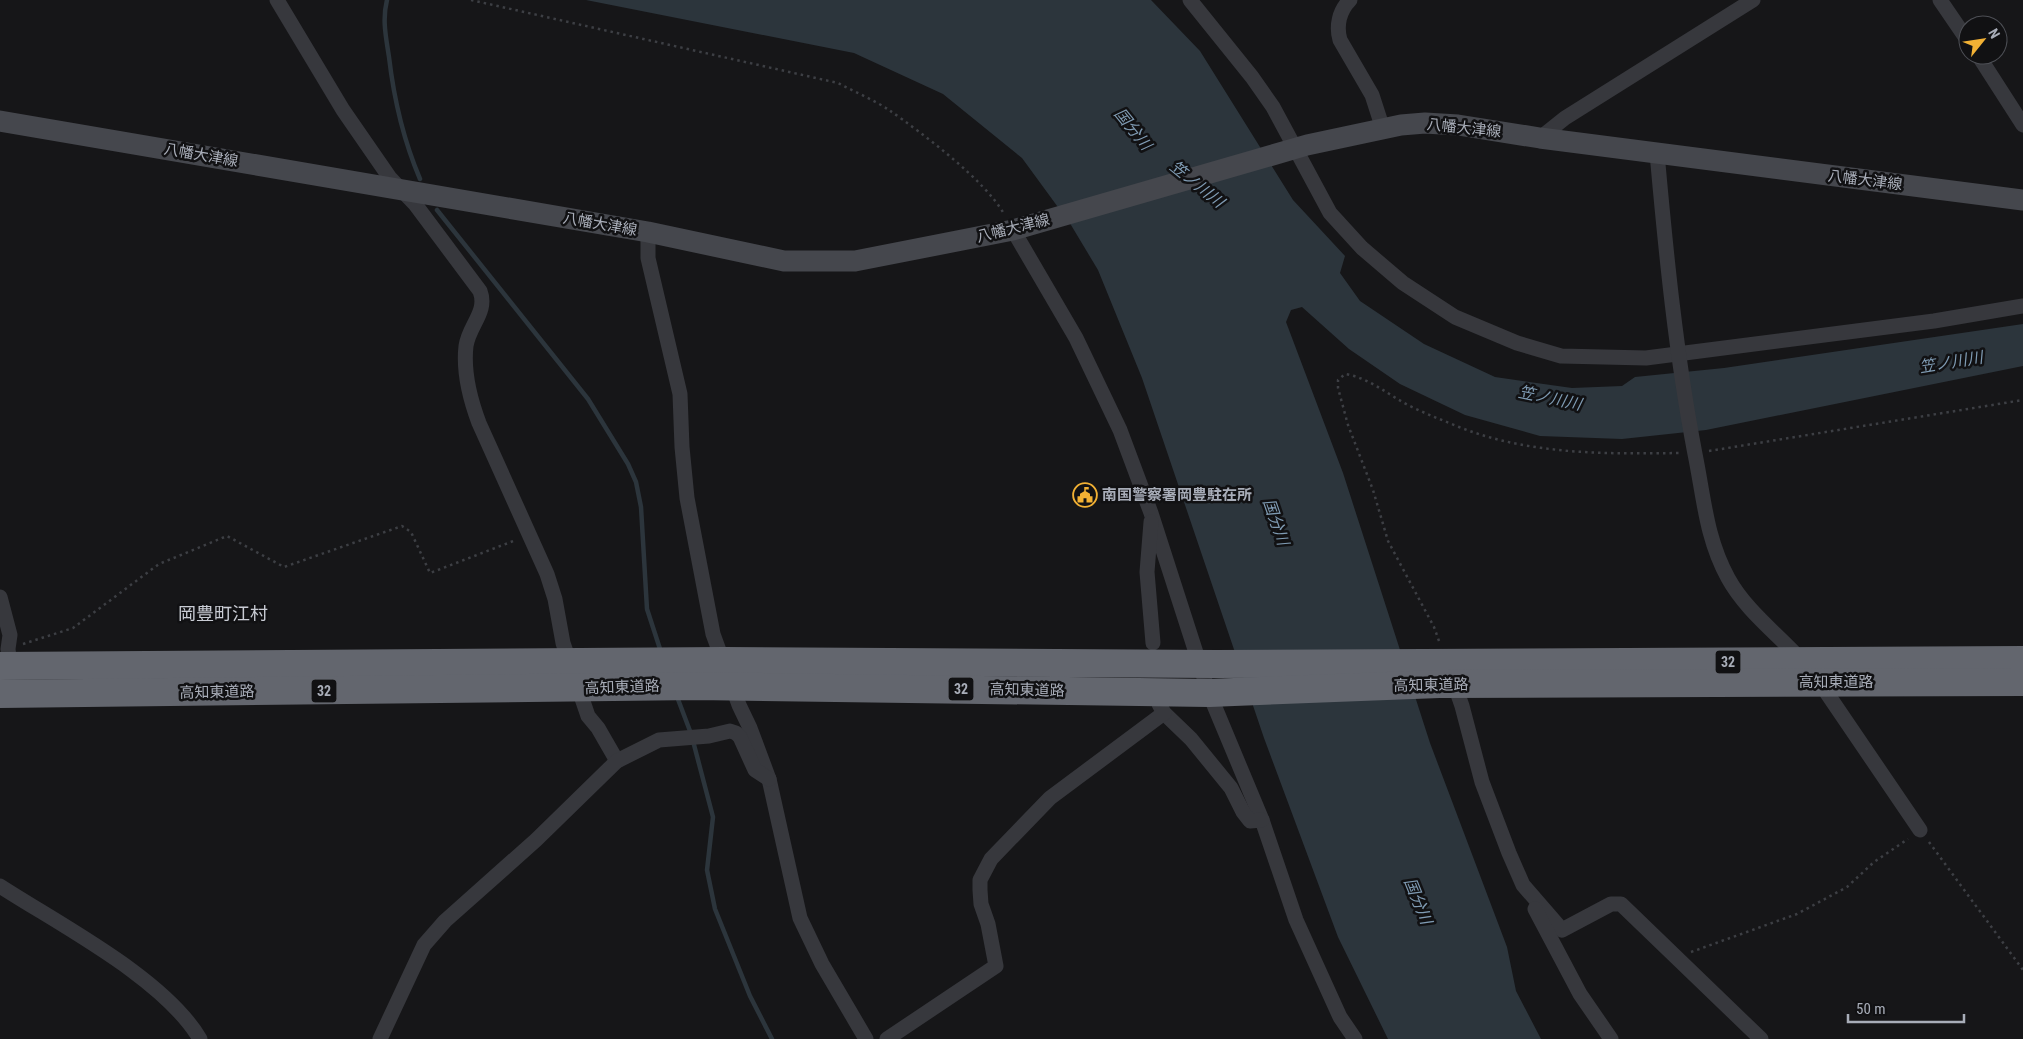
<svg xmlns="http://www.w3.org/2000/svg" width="2023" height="1039" font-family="'Roboto Condensed','Noto Sans JP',sans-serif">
<rect width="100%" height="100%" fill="#161618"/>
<polygon fill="#2c353c" points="586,0 1151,0 1200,51 1293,200 1345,256 1340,273 1360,301 1424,344 1495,377 1572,388 1622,386 1635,377 1724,368 2023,324 2023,366 1706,430 1622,439 1540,436 1465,415 1400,384 1349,349 1302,307 1291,310 1286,322 1343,473 1430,743 1507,947 1516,991 1541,1039 1388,1039 1338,937 1264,738 1142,378 1098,270 1071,225 1022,158 943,94 854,53"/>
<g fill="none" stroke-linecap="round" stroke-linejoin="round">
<g stroke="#2c353c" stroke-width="4.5">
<path d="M387 0C382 20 386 37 389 57 394 100 403 139 420 179"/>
<polyline points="437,210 588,399 628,464 636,482 641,507 647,609 661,652"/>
<polyline points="676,694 690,731"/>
<polyline points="693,741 713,817 707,870 715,909 750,996 772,1039"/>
</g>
<g stroke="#3d3f44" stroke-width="2.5" stroke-dasharray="2.5 4" stroke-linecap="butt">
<path d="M471 0 838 83C855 92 874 100 889 110 922 133 985 180 1004 214"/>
<polyline points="1709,451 2023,400"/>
<path d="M1439 641 1434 627 1388 541 1373 490 1348 425 1338 388V380L1345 374C1370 378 1388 395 1410 406 1426 414 1442 420 1459 427 1530 455 1605 454 1681 453"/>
<polyline points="23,644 73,628 159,564 227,536 284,567 402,526 411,532 430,573 516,540"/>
<polyline points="1929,842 2023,970"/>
<polyline points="1691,952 1797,914 1847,887 1874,862 1908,839"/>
</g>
<g stroke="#37383d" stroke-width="15">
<path d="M277 0 343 110 390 178 415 204 480 291C488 312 469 325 466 346 463 372 470 399 479 423L547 574 555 599 563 643 588 716 598 728 617 761"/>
<polyline points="1190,0 1252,77 1273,107 1330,213 1362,248 1403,283 1455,317 1517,343 1561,356 1646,358 1934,321 2023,306"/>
<path d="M1350 0C1339 11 1336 26 1340 40L1372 95 1383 129"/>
<polyline points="1940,0 1968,41"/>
<polyline points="1978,55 2023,125"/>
<polyline points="1540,138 1565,118 1753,0"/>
<path d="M1657 153C1666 254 1676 355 1695 454 1704 498 1706 538 1728 578 1746 611 1779 635 1804 663"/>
<polyline points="1013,230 1076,338 1120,430 1151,513 1209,693 1262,820 1296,920 1340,1017 1355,1039"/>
<polyline points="648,232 648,258 680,394 682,447 687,498 713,634 739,705 750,728 769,779 800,918 822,964 866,1039"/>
<polyline points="1151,522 1147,572 1153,643"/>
<polyline points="0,597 10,635 8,649 10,666 6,669"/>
<polyline points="1453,680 1462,706 1482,782 1509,853 1523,885 1562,930 1611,904 1621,904 1761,1039"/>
<polyline points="1818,680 1920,830"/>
<polyline points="1159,704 1164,713 1191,739 1231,788 1243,812 1250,821 1262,820"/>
<path d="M0 886C60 925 164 978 200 1039"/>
<polyline points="1535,909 1580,994 1611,1039"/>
<polyline points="380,1039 424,945 445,921 536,840 617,761 659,740 709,736 730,731 736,733 740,737 755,770 769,779"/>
<polyline points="887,1039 996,966 988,924 981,904 980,890 980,880 991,859 1050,798 1164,713"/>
</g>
<polyline stroke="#45474d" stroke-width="21" points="0,121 648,232 784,261 855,261 1013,230 1307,145 1401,125 1425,123 1458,125 1540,138 2023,200"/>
<g stroke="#63666e" stroke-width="28">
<polyline points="0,666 724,661 1216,664 2023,660"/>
<polyline points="0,694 697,686 1209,693 1439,684 2023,682"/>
</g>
</g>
<defs>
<g id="civic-ring" transform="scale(1.25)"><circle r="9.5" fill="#111113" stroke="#f2b134" stroke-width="1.5"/><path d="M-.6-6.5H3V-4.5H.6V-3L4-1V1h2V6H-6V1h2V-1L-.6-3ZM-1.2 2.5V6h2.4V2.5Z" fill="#f2b134"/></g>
</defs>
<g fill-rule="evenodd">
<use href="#civic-ring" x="1085" y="495"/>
</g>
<g text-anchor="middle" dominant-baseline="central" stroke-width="5" stroke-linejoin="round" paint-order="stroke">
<g fill="#111113" stroke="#7b7e86" stroke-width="1">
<rect x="1715.5" y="650.5" width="25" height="23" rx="4"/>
<rect x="948.5" y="677.5" width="25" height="23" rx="4"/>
<rect x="311.5" y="679.5" width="25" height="23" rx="4"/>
</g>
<g font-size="14" font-weight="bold" fill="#a8adb8">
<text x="1728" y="662">32</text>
<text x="961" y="689">32</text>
<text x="324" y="691">32</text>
</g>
<g font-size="15" fill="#a8adb8" stroke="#111113">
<text transform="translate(1464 128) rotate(6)">八幡大津線</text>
<text transform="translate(201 155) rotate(10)">八幡大津線</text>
<text transform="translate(1865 180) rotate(7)">八幡大津線</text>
<text transform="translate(600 224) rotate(10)">八幡大津線</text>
<text transform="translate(1013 228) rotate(-14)">八幡大津線</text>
<text x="1836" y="682">高知東道路</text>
<text transform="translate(1431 685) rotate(-1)">高知東道路</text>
<text transform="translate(622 687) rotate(-2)">高知東道路</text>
<text transform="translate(1027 690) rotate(1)">高知東道路</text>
<text transform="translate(217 692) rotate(-1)">高知東道路</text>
</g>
<g font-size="15" font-weight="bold" fill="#a8adb8" stroke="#111113" text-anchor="start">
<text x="1102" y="495">南国警察署岡豊駐在所</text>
</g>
<g font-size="16" font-style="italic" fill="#7f9bb3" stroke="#111113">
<text transform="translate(1133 129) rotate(51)">国分川</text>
<text transform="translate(1197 184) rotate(39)">笠ノ川川</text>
<text transform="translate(1951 362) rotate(-9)">笠ノ川川</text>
<text transform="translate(1550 398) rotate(12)">笠ノ川川</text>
<text transform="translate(1276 522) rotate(71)">国分川</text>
<text transform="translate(1418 901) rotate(68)">国分川</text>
</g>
<g font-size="18" fill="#c9ccd4" stroke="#111113">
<text x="223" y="613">岡豊町江村</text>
</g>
</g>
<g transform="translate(1983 40) rotate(60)"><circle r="24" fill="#111113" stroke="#4d4f55"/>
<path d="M0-4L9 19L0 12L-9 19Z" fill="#f2b134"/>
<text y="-8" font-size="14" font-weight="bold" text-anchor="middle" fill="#a8adb8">N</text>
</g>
<path d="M1848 1014v8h116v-8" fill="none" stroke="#a8adb8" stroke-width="2.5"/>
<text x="1856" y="1014" font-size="15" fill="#a8adb8" stroke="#111113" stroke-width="4" paint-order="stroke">50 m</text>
</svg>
